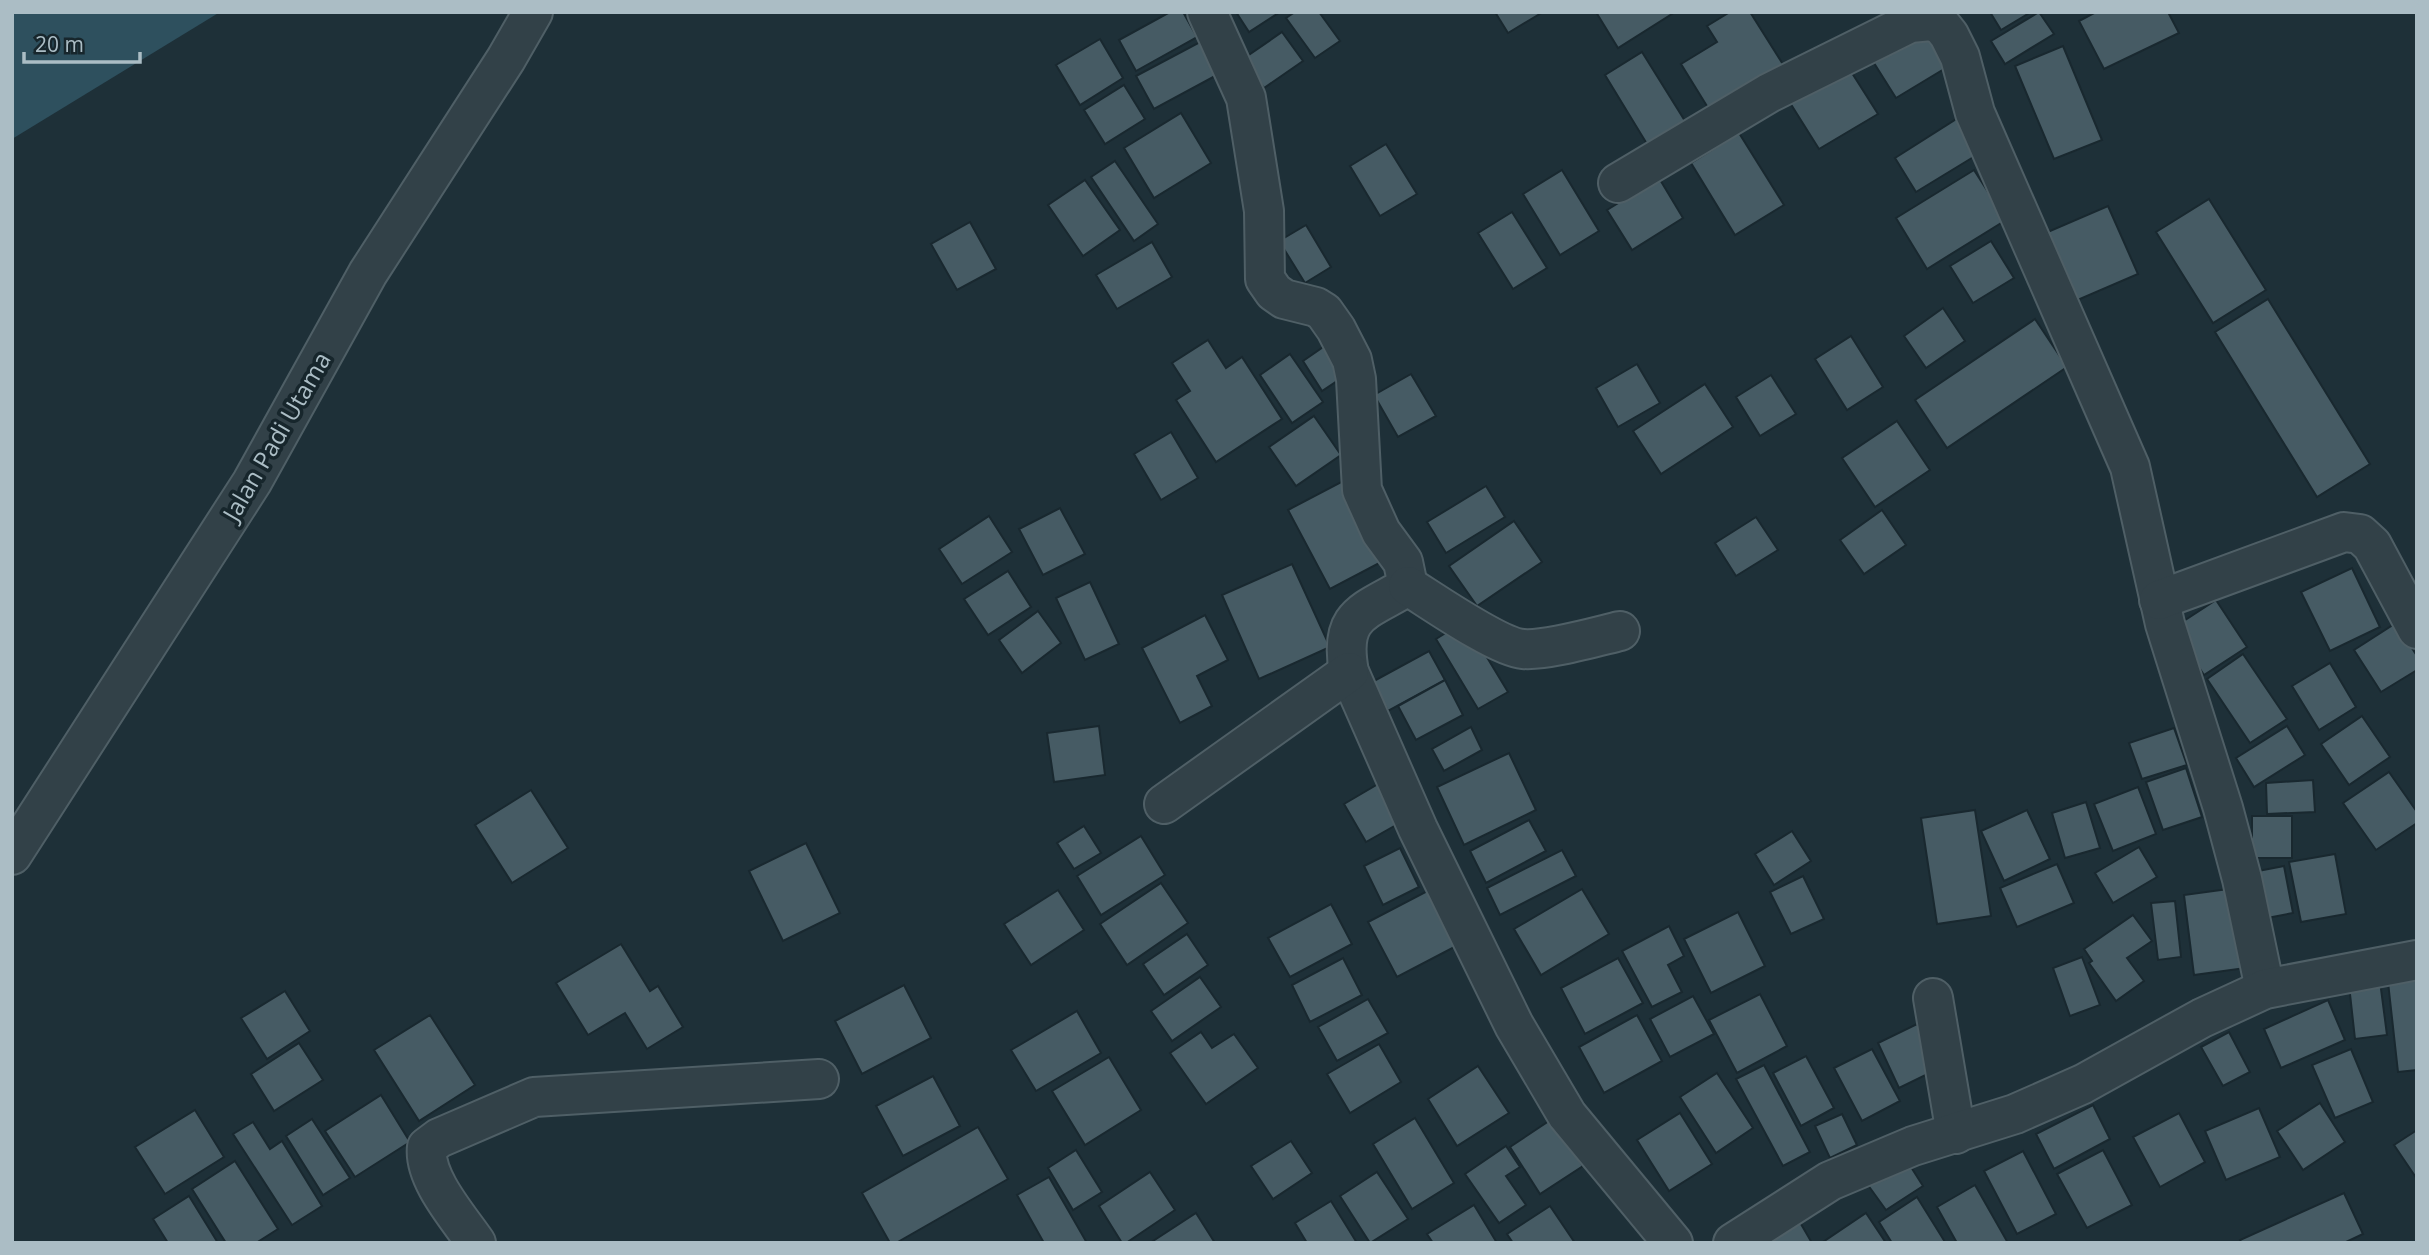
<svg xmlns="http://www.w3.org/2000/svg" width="2429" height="1255" font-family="'Open Sans',sans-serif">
<rect width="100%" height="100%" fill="#1e3038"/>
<polygon fill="#2e505e" points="12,12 220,12 12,139"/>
<g fill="#465b64" stroke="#19282f" stroke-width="2">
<polygon points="1170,12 1183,12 1197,37 1136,71 1119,40"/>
<polygon points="1236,12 1280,12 1249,32"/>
<polygon points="1295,12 1319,12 1340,41 1315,58 1286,18"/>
<polygon points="1495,12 1543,12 1508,33"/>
<polygon points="1596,12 1675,12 1618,48"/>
<polygon points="1730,12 1750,12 1784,66 1710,111 1681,64 1717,42 1707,26"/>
<polygon points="1990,12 2031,12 2001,30"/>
<polygon points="2039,12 2054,34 2005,64 1991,41"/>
<polygon points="2096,12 2168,12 2179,33 2104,69 2079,21"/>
<polygon points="1927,31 1949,66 1896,98 1874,63"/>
<polygon points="1282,32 1303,61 1264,88 1243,59"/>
<polygon points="1100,39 1123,78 1080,105 1056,65"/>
<polygon points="1200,42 1217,75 1154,109 1136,76"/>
<polygon points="2063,46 2102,140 2054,159 2015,66"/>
<polygon points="1642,52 1685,121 1647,144 1605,75"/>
<polygon points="1845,62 1878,114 1819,149 1787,98"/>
<polygon points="1124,85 1145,119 1105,144 1084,110"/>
<polygon points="1181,113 1211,163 1154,198 1124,148"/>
<polygon points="1958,118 1980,153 1916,192 1895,158"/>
<polygon points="1739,133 1784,205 1735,235 1691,163"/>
<polygon points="1386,144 1417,194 1380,216 1350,166"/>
<polygon points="1115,161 1158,224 1134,241 1091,177"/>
<polygon points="1562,170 1599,231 1560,255 1523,194"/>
<polygon points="1974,170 2006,220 1927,269 1896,218"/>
<polygon points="1659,178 1683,218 1632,250 1607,210"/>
<polygon points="1085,180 1120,230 1083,256 1048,205"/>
<polygon points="2209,199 2266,290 2213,323 2156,232"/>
<polygon points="2108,206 2138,274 2073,302 2043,234"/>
<polygon points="1512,212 1547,268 1513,289 1478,233"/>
<polygon points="970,222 996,269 957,290 931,244"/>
<polygon points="1306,225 1331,267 1305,283 1279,241"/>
<polygon points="1991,241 2014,278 1973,303 1950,266"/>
<polygon points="1152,242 1172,277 1117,309 1096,275"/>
<polygon points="2268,299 2370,464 2317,497 2215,332"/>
<polygon points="1943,308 1965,341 1926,368 1904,336"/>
<polygon points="2035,319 2067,367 1947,448 1915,400"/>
<polygon points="1851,336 1883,387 1847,410 1815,359"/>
<polygon points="1208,340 1226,368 1242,357 1282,419 1216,462 1176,400 1190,391 1172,363"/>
<polygon points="1329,343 1349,373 1322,391 1303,361"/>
<polygon points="1290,354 1323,402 1292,423 1260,375"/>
<polygon points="1637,364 1660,403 1618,427 1596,388"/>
<polygon points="1411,374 1436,416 1398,437 1374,395"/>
<polygon points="1771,375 1796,414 1760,436 1736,397"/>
<polygon points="1705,384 1733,427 1661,474 1633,431"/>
<polygon points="1314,416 1341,455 1296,486 1269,447"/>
<polygon points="1897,421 1930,470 1875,507 1842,458"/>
<polygon points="1171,432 1198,478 1161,500 1134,454"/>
<polygon points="1345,480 1387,559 1330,589 1288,510"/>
<polygon points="1486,486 1505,517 1446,553 1427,522"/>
<polygon points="1060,508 1085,554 1043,575 1019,529"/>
<polygon points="1882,510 1906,545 1864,574 1840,540"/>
<polygon points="989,516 1012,552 962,584 939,549"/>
<polygon points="1756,517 1778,550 1736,576 1715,543"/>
<polygon points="1514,521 1542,562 1477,606 1449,566"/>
<polygon points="1292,564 1330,647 1259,679 1222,595"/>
<polygon points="2352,568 2380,627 2330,651 2301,592"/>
<polygon points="1008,571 1031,607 988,635 964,599"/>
<polygon points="1090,582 1119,644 1085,660 1056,598"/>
<polygon points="2216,600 2247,647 2204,675 2173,628"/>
<polygon points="1038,611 1061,643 1022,673 999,640"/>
<polygon points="1205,615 1228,660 1197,676 1212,706 1180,723 1142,648"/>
<polygon points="1465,621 1508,692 1478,709 1436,639"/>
<polygon points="2396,623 2417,656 2417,670 2381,692 2354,650"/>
<polygon points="1429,651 1445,680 1388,711 1372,682"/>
<polygon points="2243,654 2287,719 2250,743 2207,679"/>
<polygon points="2330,663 2356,707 2319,730 2292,686"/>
<polygon points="1445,680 1463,715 1416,740 1398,706"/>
<polygon points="2362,716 2390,757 2349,785 2321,744"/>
<polygon points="1099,726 1105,775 1054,782 1047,733"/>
<polygon points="2287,726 2305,755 2254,787 2236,758"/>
<polygon points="1471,727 1482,750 1444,771 1432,749"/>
<polygon points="2174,728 2187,765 2142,779 2129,743"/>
<polygon points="1509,753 1536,810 1464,845 1437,787"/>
<polygon points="2186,768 2202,817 2163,830 2146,782"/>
<polygon points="2389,772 2417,812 2417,823 2376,850 2343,803"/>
<polygon points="1390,777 1412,816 1366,842 1344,804"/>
<polygon points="2313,780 2315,812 2267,814 2266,783"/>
<polygon points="2138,787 2156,834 2113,851 2094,804"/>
<polygon points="531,790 568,848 512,883 475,825"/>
<polygon points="2086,802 2100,848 2065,858 2052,813"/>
<polygon points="1975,810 1991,916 1937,924 1921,818"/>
<polygon points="2027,810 2050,859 2004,881 1981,831"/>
<rect x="2252" y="816" width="40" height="42"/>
<polygon points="1529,820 1546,851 1486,883 1470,851"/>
<polygon points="1084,826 1101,853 1074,869 1057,843"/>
<polygon points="1792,831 1811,861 1774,885 1755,854"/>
<polygon points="1141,836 1165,875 1101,915 1077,876"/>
<polygon points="806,843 840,913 783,941 749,871"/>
<polygon points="2139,847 2157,877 2113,903 2095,873"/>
<polygon points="1400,848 1419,887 1383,905 1364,866"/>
<polygon points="1562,850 1576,876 1500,915 1487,888"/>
<polygon points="2335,854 2346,914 2301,922 2289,862"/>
<polygon points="2057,864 2074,903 2017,927 2000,888"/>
<polygon points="2284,866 2293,913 2262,919 2253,872"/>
<polygon points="1803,876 1824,919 1791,934 1770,892"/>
<polygon points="1161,883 1188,923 1127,965 1100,924"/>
<polygon points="1435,887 1464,942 1397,977 1368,922"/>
<polygon points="2243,887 2253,967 2194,975 2184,895"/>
<polygon points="1582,889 1609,934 1541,975 1514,929"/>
<polygon points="1058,890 1084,930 1031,965 1004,924"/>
<polygon points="2175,901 2181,957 2158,960 2151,903"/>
<polygon points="1331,904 1352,944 1290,977 1268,938"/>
<polygon points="1738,912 1765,966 1711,993 1684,939"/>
<polygon points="2133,915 2152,941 2127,958 2144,981 2116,1001 2089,963 2092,961 2084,949"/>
<polygon points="1669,926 1684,956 1668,965 1682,992 1652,1007 1622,951"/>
<polygon points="1187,934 1208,965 1164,995 1143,964"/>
<polygon points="621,944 650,991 658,986 683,1027 647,1049 625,1013 588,1035 556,983"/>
<polygon points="2082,957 2100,1005 2070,1016 2053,968"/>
<polygon points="1343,958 1362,995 1310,1022 1292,985"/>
<polygon points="1618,958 1643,1003 1585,1034 1561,988"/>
<polygon points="2417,970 2417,1070 2398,1072 2387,973"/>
<polygon points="1200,977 1221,1007 1172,1041 1151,1011"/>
<polygon points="2380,981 2387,1035 2355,1039 2349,985"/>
<polygon points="904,985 931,1038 862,1074 835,1021"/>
<polygon points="285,991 310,1031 267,1059 241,1018"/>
<polygon points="1760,994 1787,1046 1737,1073 1709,1020"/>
<polygon points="1693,996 1714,1034 1670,1057 1650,1019"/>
<polygon points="1368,999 1388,1033 1337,1061 1318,1027"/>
<polygon points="2328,1000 2345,1040 2281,1068 2264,1029"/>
<polygon points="1077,1011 1101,1053 1036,1091 1011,1050"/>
<polygon points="430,1015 475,1085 419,1121 374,1050"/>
<polygon points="1637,1015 1662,1061 1604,1093 1579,1047"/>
<polygon points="1917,1024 1938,1069 1899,1088 1878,1043"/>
<polygon points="1201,1032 1212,1048 1234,1034 1258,1068 1206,1104 1170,1053"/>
<polygon points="2229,1032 2250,1072 2223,1086 2201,1047"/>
<polygon points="299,1043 323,1080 274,1111 251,1074"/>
<polygon points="1379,1044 1401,1082 1350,1113 1327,1074"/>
<polygon points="1872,1049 1900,1101 1862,1121 1834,1068"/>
<polygon points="2351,1049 2373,1102 2335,1118 2312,1065"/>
<polygon points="1806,1056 1834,1108 1801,1126 1773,1073"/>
<polygon points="1109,1057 1141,1110 1085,1145 1052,1091"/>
<polygon points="1764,1065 1810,1152 1783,1166 1736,1079"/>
<polygon points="1478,1066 1509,1113 1457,1146 1428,1099"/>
<polygon points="1717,1073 1753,1128 1716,1153 1680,1097"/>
<polygon points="933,1076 960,1126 903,1156 876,1106"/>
<polygon points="381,1095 410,1142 355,1177 325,1131"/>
<polygon points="2320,1103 2345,1142 2303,1170 2277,1131"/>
<polygon points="2093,1105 2110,1139 2054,1169 2036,1134"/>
<polygon points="2259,1108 2280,1157 2226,1180 2205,1131"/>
<polygon points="195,1110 224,1157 165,1194 135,1147"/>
<polygon points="1680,1113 1712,1164 1669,1191 1637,1140"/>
<polygon points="2179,1113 2205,1162 2160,1187 2133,1137"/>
<polygon points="1842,1114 1857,1145 1830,1158 1815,1126"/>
<polygon points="1415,1118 1454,1183 1412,1209 1373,1144"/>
<polygon points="312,1119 350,1178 323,1195 286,1136"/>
<polygon points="1552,1119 1583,1166 1540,1194 1510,1147"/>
<polygon points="253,1122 270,1149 282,1141 322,1206 292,1225 233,1134"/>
<polygon points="978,1127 1008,1179 896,1243 890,1243 862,1193"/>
<polygon points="2417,1130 2417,1179 2394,1145"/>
<polygon points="1291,1141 1312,1173 1273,1199 1251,1166"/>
<polygon points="1506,1146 1520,1167 1506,1176 1526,1205 1499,1223 1465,1174"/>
<polygon points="1076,1150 1102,1192 1073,1210 1048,1168"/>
<polygon points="2103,1150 2132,1205 2087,1228 2057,1174"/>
<polygon points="2023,1151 2056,1214 2017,1234 1984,1171"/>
<polygon points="1904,1156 1923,1186 1886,1210 1865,1181"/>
<polygon points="235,1161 278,1229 256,1243 226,1243 192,1189"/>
<polygon points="1150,1172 1175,1210 1126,1243 1122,1243 1099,1206"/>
<polygon points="1377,1172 1408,1219 1370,1243 1340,1196"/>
<polygon points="1049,1177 1087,1243 1044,1243 1017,1195"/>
<polygon points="1975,1185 2008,1243 1957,1243 1937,1207"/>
<polygon points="2344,1193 2363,1234 2344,1243 2241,1243 2240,1240"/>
<polygon points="189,1196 218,1243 168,1243 153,1219"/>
<polygon points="1917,1197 1945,1242 1943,1243 1892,1243 1879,1222"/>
<polygon points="1331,1201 1357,1243 1307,1243 1295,1223"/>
<polygon points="1474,1205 1497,1243 1433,1243 1427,1234"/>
<polygon points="1550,1206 1575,1243 1513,1243 1507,1234"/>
<polygon points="1794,1212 1812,1243 1750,1243"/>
<polygon points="1196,1213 1215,1243 1150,1243"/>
<polygon points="1866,1213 1886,1243 1824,1243 1823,1242"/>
</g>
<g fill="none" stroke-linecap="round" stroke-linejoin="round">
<g stroke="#4f5f66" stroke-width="42">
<g id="minor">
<path d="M1207 12 1246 98 1264 211 1265 279 1274 292 1284 299 1316 307 1324 312 1336 329 1352 360 1356 379 1362 490 1381 532 1403 562 1408 586C1365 612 1338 613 1349 672L1418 829 1514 1025 1567 1115 1673 1243"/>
<polyline points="1618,183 1769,93 1910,23 1931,21 1941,25 1949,35 1960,57 1975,113 2130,467 2165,624 2223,808 2242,879 2265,989"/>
<path d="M1408 586C1432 601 1498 647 1523 649 1546 651 1595 637 1620 631"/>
<polyline points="2159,600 2344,532 2360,534 2372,545 2417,629"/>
<polyline points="1164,804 1349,672"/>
<polyline points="12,855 252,482 368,273 506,59 533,12"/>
<polyline points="1933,998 1956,1134"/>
<path d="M476 1243C459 1218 423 1178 427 1147L439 1138 534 1097 819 1079"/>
<polyline points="1733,1243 1830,1181 1913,1146 2015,1114 2083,1084 2202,1018 2265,989 2417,960"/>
</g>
</g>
<use href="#minor" stroke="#324148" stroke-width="38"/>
</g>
<g text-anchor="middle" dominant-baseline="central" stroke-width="7" stroke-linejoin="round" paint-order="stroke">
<g font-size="24" fill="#abbdc5" stroke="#17262c">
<text transform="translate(276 436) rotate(-60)">Jalan Padi Utama</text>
</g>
</g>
<rect width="2429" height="1255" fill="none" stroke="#abbdc5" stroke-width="28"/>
<path d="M24 52v10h116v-10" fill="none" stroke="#abbdc5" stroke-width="3.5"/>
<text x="35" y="52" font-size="21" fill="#abbdc5" stroke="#17262c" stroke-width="5" paint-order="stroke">20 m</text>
</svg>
